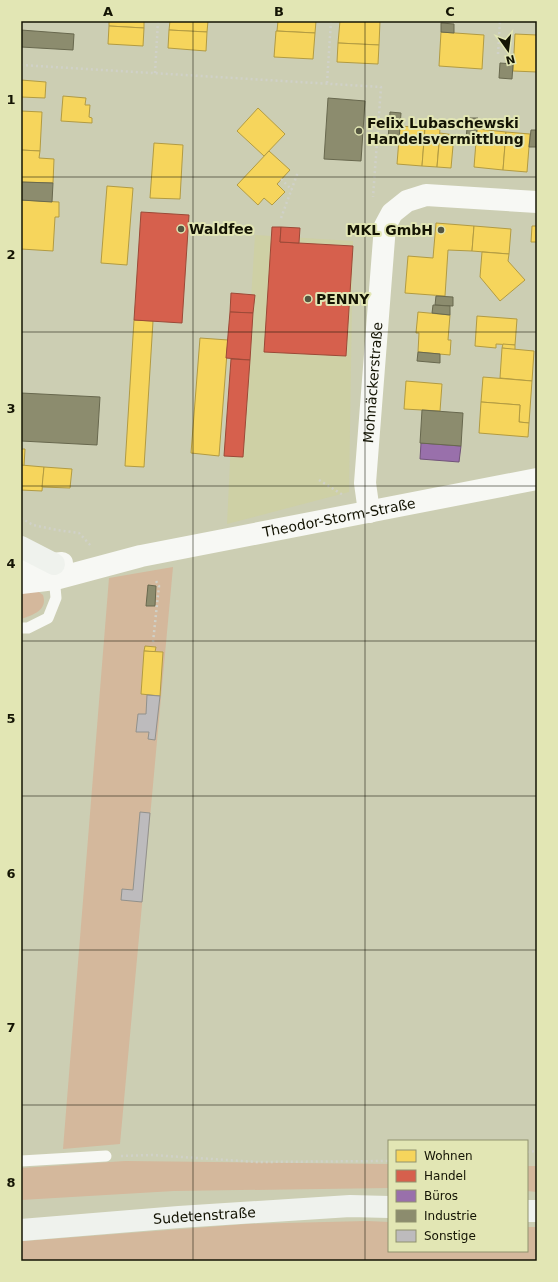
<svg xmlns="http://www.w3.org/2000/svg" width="558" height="1282" font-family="'DejaVu Sans',sans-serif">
<rect width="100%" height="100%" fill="#ccceb3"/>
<polygon fill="#ced0a5" points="255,235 353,241 349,492 227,524 234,380 246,380"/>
<g fill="#d4b89c">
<polygon points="173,567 120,1144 63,1149 109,578"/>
<path d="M36 590 43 595C48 610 33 615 21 619V592Z"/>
<polygon points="125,1161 389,1164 389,1188 174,1191 21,1200 21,1168"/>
<polygon points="527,1166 537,1166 537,1192 527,1191"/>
<polygon points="367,1221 389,1222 389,1251 527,1251 527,1227 537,1227 537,1261 21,1261 21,1241 25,1241 247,1224"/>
</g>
<g fill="#f6d55c" stroke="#b29b42">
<polygon points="109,21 144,21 144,28 109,26"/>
<polygon points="170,21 208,21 207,32 169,30"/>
<polygon points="278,21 316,21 315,33 277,31"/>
<polygon points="340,21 380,21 379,45 338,43"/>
<polygon points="109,26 144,28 143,46 108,44"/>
<polygon points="169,30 207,32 206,51 168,48"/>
<polygon points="276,31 315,33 313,59 274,57"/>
<polygon points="441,32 484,35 482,69 439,66"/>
<polygon points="515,34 537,35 537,72 513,71"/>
<polygon points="338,43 379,45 378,64 337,62"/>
<polygon points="21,80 46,82 45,98 21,97"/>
<polygon points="63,96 86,98 85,105 90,105 89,117 92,118 92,123 61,121"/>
<polygon points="258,108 285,134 264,156 237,131"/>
<polygon points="21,111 42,112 40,151 21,150"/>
<polygon points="400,126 425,128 422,166 397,164"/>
<polygon points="425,128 440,129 437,167 422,166"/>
<polygon points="477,129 506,132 503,170 474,167"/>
<polygon points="506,132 530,134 527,172 503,170"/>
<polygon points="440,133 454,135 451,168 437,167"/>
<polygon points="154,143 183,145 180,199 150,198"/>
<polygon points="21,150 40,151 39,158 54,159 53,183 21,182"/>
<polygon points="269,151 290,170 277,184 285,192 272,205 264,198 258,205 237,185"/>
<polygon points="107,186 133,188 127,265 101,263"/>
<polygon points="21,200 59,202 59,217 55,217 53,251 21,249"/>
<polygon points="436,223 474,226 472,251 448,250 445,296 405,293 408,256 433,258"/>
<polygon points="474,226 511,229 509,254 472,251"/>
<polygon points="532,226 537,226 537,242 531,242"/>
<polygon points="482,252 509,254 508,261 525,280 500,301 480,277"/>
<polygon points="418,312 450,315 448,340 451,340 450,355 418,352 419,333 416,333"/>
<polygon points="477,316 517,319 515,345 496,344 496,348 475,346"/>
<polygon points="134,320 153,321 144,467 125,466"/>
<polygon points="200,338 228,340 219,456 191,453"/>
<polygon points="503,344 515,345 515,350 502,348"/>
<polygon points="502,348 534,351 532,381 500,378"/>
<polygon points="483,377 532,381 529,423 519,422 520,405 481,402"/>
<polygon points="406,381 442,384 440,411 404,409"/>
<polygon points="481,402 520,405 519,422 529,423 528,437 479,433"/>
<polygon points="21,449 25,449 24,466 21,465"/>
<polygon points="21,465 44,467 42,491 21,490"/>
<polygon points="44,467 72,469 70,488 42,487"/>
<polygon points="145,646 156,647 155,652 144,651"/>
<polygon points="144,651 163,652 160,696 141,694"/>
</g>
<g fill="#d6604d" stroke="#9c4937">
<polygon points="141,212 189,215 182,323 134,320"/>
<polygon points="272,227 281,227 280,242 353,246 346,356 264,352"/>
<polygon points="281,227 300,228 299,243 280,242"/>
<polygon points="231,293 255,295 253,313 230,312"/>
<polygon points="230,312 253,313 250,360 226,358"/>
<polygon points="231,359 250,360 243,457 224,456"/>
</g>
<polygon fill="#9970ab" stroke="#715479" points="421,443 461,446 459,462 420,459"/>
<g fill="#8c8c6e" stroke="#68684e">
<polygon points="441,23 454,24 454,33 441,32"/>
<polygon points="21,30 74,34 73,50 21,47"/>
<polygon points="500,63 513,64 512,79 499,78"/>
<polygon points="328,98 365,101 361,161 324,159"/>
<polygon points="390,112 401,113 399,141 388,140"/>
<polygon points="468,118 478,118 476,140 466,139"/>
<polygon points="531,130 537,130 537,147 529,147"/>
<polygon points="21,182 53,183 52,202 21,200"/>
<polygon points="436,296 453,297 453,306 435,305"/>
<polygon points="433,305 450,306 450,315 432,313"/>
<polygon points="418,352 440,354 440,363 417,361"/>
<polygon points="21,393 100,397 97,445 21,441"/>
<polygon points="422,410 463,413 461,446 420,443"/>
<polygon points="148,585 156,586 155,606 146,606"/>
</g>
<g fill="#bdbbbd" stroke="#91918c">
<polygon points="147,695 160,696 155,740 148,739 149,732 136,732 138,714 146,714"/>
<polygon points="140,812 150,813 142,902 121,900 122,889 133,890"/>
</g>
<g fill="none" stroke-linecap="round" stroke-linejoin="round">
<g stroke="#d0d1c8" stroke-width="2.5" stroke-dasharray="2 3" stroke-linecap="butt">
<polyline points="498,54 500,21"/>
<polyline points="21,65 381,87 373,197"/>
<polyline points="155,73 158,21"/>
<polyline points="327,83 331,21"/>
<polyline points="281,179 292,190"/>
<polyline points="281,218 298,172"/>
<polyline points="319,480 343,495"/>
<polyline points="21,518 33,525 57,530 79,533 92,547"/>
<polyline points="153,642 159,586 156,581"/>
<polyline points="527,1152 537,1151"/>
<polyline points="121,1156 152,1155 257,1162 389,1161"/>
</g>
<g stroke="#f7f8f4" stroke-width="11">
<polyline points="21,628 28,628 48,618 56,598 54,576"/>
<polyline points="21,1161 106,1156"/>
</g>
<path stroke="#f7f8f4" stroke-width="22" id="s1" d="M369 512 365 483 385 226 392 213 407 201 426 195 537 202"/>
<g stroke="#f7f8f4" stroke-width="22">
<polyline points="21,567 62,563"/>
<path id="s2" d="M21 583 55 579 141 556 537 479"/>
</g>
<g stroke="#eff2ed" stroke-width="22">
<polyline points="21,547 54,564"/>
<polyline points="527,1211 537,1211"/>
<path id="s3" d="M21 1230 179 1217 350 1206 389 1207"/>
</g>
</g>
<path fill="none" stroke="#141404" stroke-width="1" stroke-opacity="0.55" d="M193 21V1261M365 21V1261M21 177H537M21 332H537M21 486H537M21 641H537M21 796H537M21 950H537M21 1105H537"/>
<g fill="#545541" stroke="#e2e6b4" stroke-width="1.5">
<circle cx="359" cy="131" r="4"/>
<circle cx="181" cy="229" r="4"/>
<circle cx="441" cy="230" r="4"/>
<circle cx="308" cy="299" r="4"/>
</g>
<g text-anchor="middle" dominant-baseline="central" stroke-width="4" stroke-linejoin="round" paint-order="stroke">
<g font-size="14" font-weight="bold" fill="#141404" stroke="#e2e6b4" text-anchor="start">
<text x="367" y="123">Felix Lubaschewski<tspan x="367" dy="16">Handelsvermittlung</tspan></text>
<text x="189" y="229">Waldfee</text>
<text x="433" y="230" text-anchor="end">MKL GmbH</text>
<text x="316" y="299">PENNY</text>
</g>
<g font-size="14" fill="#141404" stroke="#e2e6b4">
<text stroke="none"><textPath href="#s1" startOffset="130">Mohnäckerstraße</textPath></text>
<text stroke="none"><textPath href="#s2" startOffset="325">Theodor-Storm-Straße</textPath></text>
<text stroke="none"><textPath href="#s3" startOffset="184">Sudetenstraße</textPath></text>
</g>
</g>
<rect width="558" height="1282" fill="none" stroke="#e2e6b4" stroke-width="44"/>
<rect x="388" y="1140" width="140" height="112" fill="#e2e6b4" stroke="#90926e"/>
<rect x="396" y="1150" width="20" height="12" fill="#f6d55c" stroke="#90926e"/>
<text x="424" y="1160" font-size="12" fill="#141404">Wohnen</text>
<rect x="396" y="1170" width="20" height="12" fill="#d6604d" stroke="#90926e"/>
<text x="424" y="1180" font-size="12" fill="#141404">Handel</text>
<rect x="396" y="1190" width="20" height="12" fill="#9970ab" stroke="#90926e"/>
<text x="424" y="1200" font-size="12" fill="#141404">Büros</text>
<rect x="396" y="1210" width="20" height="12" fill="#8c8c6e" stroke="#90926e"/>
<text x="424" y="1220" font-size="12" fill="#141404">Industrie</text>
<rect x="396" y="1230" width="20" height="12" fill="#bdbbbd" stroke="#90926e"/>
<text x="424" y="1240" font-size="12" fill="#141404">Sonstige</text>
<g transform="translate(508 50) rotate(166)" stroke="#e2e6b4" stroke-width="3" paint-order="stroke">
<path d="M0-3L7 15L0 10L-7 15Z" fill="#141404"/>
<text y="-6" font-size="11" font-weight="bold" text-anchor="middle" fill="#141404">N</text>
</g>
<rect x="22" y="22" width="514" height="1238" fill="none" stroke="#141404" stroke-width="1.5"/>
<g font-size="13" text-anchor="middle" font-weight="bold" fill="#141404">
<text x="108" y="16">A</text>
<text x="279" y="16">B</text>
<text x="450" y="16">C</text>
<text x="11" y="104">1</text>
<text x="11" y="259">2</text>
<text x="11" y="413">3</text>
<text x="11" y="568">4</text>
<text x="11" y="723">5</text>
<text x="11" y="878">6</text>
<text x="11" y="1032">7</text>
<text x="11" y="1187">8</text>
</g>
</svg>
